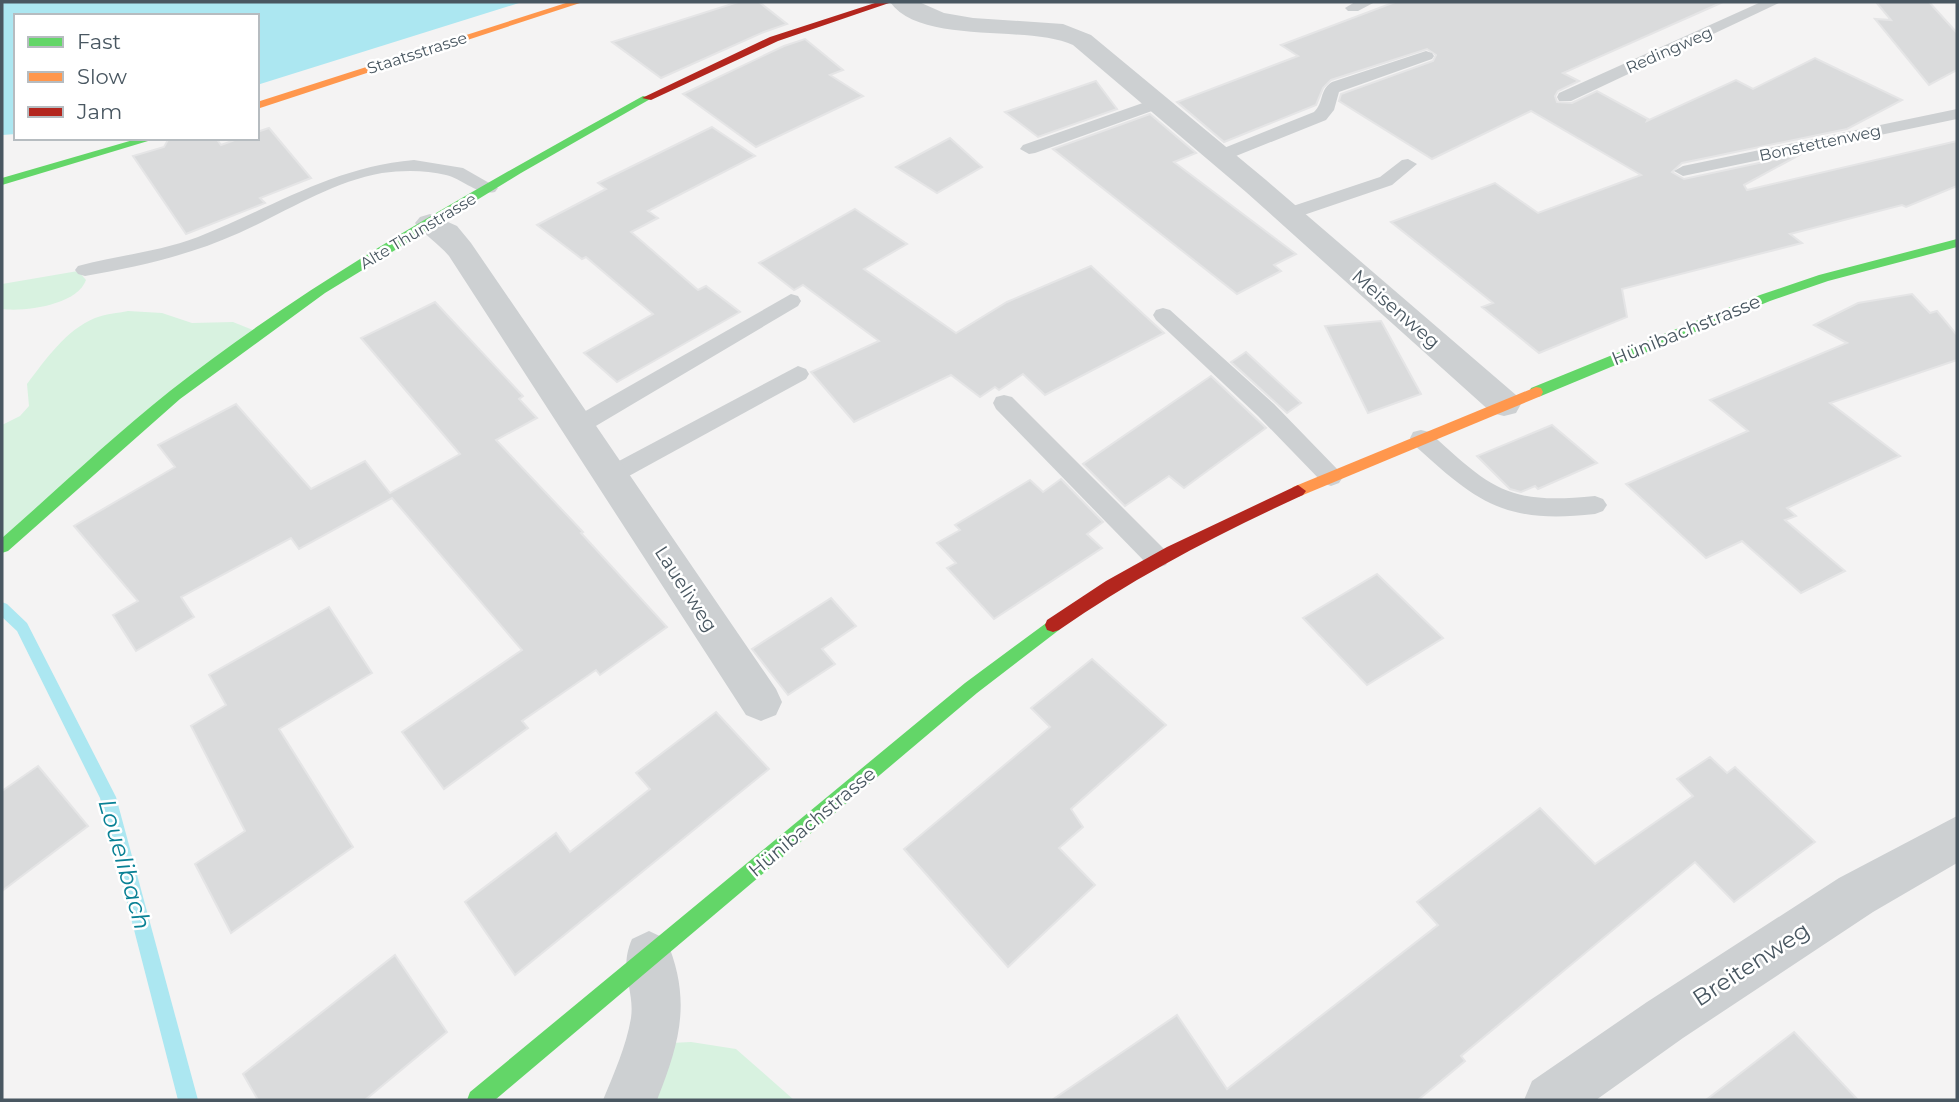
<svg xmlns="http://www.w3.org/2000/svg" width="1959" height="1102" font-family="Montserrat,sans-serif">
<rect width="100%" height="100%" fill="#f4f3f3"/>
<g fill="#d8f2e0">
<path d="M78 271 86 280C77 305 25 312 2 309V284Z"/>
<path d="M128 311 162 313 192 323 233 322 258 332 175 395 2 547V425L20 416 29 406 27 384C46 359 66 330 95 318 105 314 118 313 128 311Z"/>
<polygon points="691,1042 736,1049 794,1100 630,1100 650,1044"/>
</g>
<polygon fill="#ace7f1" points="2,2 522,2 257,85 257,16 16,16 16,134 2,135"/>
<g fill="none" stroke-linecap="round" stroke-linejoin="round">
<polygon fill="#ace7f1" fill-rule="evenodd" points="2,602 7,604 27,623 116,797 198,1100 178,1100 100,798 17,631 2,617"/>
</g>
<g fill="#dadbdc" stroke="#e5e5e6" stroke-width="2">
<polygon points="738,2 759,2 787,24 764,32 661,78 612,42"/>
<polygon points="1395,2 1723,2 1563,73 1579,81 1558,91 1555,96 1557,102 1572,103 1597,91 1648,119 1647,121 1736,80 1753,89 1815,58 1902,100 1847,129 1682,163 1672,172 1684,179 1801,154 1744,185 1747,190 1957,141 1957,186 1906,207 1902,205 1790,234 1802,243 1622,289 1627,317 1539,353 1482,307 1493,303 1391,222 1495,183 1538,213 1641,175 1531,111 1432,159 1339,101 1341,94 1433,61 1436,55 1427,49 1331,80 1323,88 1316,105 1224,142 1177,102 1298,56 1281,45"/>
<polygon points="1876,2 1929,2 1957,33 1957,70 1929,85 1875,19 1891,20"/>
<polygon points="805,39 843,70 830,75 863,96 756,147 683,94 784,46"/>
<polygon points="1096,81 1117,109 1038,137 1005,112"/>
<polygon points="1150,114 1196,153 1174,162 1296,254 1274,265 1281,271 1237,294 1053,149"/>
<polygon points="712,127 755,156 648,211 658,218 631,232 698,290 706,286 740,312 617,382 584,353 653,314 586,257 582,259 537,225 606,189 598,183"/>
<polygon points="269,128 311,178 260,198 265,203 186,234 133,156 164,147 169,138 216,138 221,145 240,138 257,138 257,132"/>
<polygon points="950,138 982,167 937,193 896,167"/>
<polygon points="855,209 907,244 864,269 956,333 1007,302 1091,266 1164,333 1045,395 1023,374 999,390 995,387 980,397 951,375 854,422 811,372 879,341 803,285 794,290 759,263"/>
<polygon points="1912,294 1930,313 1937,311 1957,335 1957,360 1830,403 1900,456 1787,508 1796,516 1785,520 1845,571 1801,593 1742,541 1706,558 1626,484 1748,431 1710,400 1847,343 1814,325 1858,303"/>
<polygon points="435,302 523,396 519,399 537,418 496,440 583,532 581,533 667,627 600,675 596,670 522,721 528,728 444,789 402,732 522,650 392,498 299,549 291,538 181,597 194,617 136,651 113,615 138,601 74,526 175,467 158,445 236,404 311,489 365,461 390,493 460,454 361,338"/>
<polygon points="1381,321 1421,394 1368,413 1325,326"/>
<polygon points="1246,352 1301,403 1287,413 1231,362"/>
<polygon points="1211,376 1266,428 1184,488 1169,476 1125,506 1083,464"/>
<polygon points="1552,425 1597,463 1538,489 1535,486 1521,492 1510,489 1477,456"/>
<polygon points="1061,479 1103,522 1087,534 1102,548 994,619 947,568 956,563 937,543 960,530 955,525 1030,480 1043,492"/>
<polygon points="1377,574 1443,638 1367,685 1303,618"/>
<polygon points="831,598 856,626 822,649 835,664 788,695 752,649"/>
<polygon points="329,607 372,673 279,729 353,847 231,933 195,864 245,831 191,726 226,705 209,675"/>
<polygon points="1092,659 1166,725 1071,809 1083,827 1059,848 1095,885 1008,967 904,849 1050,727 1031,708"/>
<polygon points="716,712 769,769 515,975 465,902 556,833 570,852 650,789 636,773"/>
<polygon points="1710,757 1727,773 1735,767 1815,842 1734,902 1695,862 1461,1056 1465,1061 1418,1100 1052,1100 1177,1015 1227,1089 1438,925 1417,902 1540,808 1595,864 1693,796 1677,779"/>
<polygon points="38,766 88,826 2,891 2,791"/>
<polygon points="395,955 447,1032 365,1100 258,1100 243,1074"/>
<polygon points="1794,1032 1858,1100 1706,1100"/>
</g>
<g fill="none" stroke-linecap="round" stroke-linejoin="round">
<g fill="#cdd0d2" fill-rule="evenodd">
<polygon points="1355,2 1375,2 1358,11 1348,11 1345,8"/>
<polygon points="1761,2 1781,2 1571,101 1559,101 1557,97 1559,93"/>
<path d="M1426 51 1432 53 1434 56 1432 59 1339 92 1334 110 1326 120 1226 160 1220 161 1211 156 1214 152 1314 112C1324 103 1319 90 1332 82Z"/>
<polygon points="1157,98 1163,99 1165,103 1163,107 1035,153 1029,154 1020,149 1023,145"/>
<polygon points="1957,109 1957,119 1683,176 1674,171 1683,166"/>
<polygon points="1408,159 1417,164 1392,185 1295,218 1288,220 1279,214 1281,210 1380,177 1402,160"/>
<path d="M414 160 463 168 498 188 495 192C478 196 463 179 446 175 426 170 403 170 382 173 331 182 286 212 239 233 190 255 138 267 85 276L78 274 75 270 78 266C118 255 159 252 198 237 272 208 332 167 414 160Z"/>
<polygon points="791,294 798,296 801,301 798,306 584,433 576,435 568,433 565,427 568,421"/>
<polygon points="1163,308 1170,310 1274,404 1339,471 1343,477 1339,483 1331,486 1323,483 1258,416 1156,320 1153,315 1156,310"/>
<polygon points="798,366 806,369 809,374 806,379 618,482 610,485 602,482 598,476 602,470"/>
<polygon points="1004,395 1012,397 1166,551 1169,558 1166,565 1157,568 1148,565 996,409 993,403 996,397"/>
<path d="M1421 430 1429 432C1492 489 1507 505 1595 496L1603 499 1607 505 1603 511 1595 514C1504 524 1478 503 1413 444L1410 438 1413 432Z"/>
</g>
<g fill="#cdd0d2" fill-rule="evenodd">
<path d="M890 2H919L944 13 973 18 1063 24 1091 35 1266 180 1516 395 1521 404 1516 413 1504 416 1492 413 1246 192 1073 45C1029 24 921 46 890 2Z"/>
<path d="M430 214 457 226 471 243 776 689 782 702 776 715 761 721 746 715 449 256C438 243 423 234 415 223L420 217Z"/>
<polygon points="1957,816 1957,863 1873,912 1683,1038 1596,1100 1524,1100 1532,1081 1647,1002 1839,878"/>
<path d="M649 931 666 939C692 1000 680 1042 657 1100H603C614 1073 626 1047 631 1018 635 989 618 971 632 939Z"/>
</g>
<g fill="#63d668" fill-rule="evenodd">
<path d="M643 96 652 98 521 173 325 293 180 399 8 551 2 553V538C58 489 112 437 170 391 316 276 481 186 643 96Z"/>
<polygon points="140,138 158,138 2,185 2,178"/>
<polygon points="1957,239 1957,247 1828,281 1770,301 1541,396 1536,397 1529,392 1531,388 1760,295 1819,275"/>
<polygon points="1053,618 1059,620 1061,625 1059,630 977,693 495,1100 467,1100 470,1092 965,683"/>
</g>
<g fill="#ff974d" fill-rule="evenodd">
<polygon points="569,2 583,2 257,109 257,102"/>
<polygon points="1536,387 1541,388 1543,392 1541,396 1303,495 1298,497 1290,491 1293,487"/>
</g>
<g fill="#b3261e" fill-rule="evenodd">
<polygon points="878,2 892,2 778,41 651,100 642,98 770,37"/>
<path d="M1298 485 1306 491 1303 495C1218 534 1136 576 1059 630L1053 632 1047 630 1045 625 1047 620 1106 581 1167 547Z"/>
</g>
</g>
<g text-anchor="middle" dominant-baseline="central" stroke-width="5" stroke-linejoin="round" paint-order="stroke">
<g font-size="16" fill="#495761" stroke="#fff">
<text transform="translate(1669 50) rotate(-24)">Redingweg</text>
<text transform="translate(417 53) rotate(-18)">Staatsstrasse</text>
<text transform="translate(1820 143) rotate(-12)">Bonstettenweg</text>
<text transform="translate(418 231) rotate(-31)">Alte Thunstrasse</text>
</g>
<g font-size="19" fill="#495761" stroke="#fff">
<text transform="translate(1396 309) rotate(41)">Meisenweg</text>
<text transform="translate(1686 330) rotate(-22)">Hünibachstrasse</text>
<text transform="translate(686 589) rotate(57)">Laueliweg</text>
<text transform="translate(812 822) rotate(-40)">Hünibachstrasse</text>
</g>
<g font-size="23" fill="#495761" stroke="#fff">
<text transform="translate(1751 964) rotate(-33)">Breitenweg</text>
</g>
<g font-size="24" font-style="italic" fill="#098195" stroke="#fff">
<text transform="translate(125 864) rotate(74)">Louelibach</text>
</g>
</g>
<rect width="1959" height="1102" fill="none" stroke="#495761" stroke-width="7"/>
<rect x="14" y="14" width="245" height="126" fill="#ffffff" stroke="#b6bcc0" stroke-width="2"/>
<rect x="28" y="37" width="35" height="10" fill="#63d668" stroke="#b6bcc0" stroke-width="2"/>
<text x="77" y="49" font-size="21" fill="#495761">Fast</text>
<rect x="28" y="72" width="35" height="10" fill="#ff974d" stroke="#b6bcc0" stroke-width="2"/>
<text x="77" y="84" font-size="21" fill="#495761">Slow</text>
<rect x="28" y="107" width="35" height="10" fill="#b3261e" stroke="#b6bcc0" stroke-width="2"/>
<text x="77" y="119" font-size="21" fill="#495761">Jam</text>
</svg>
